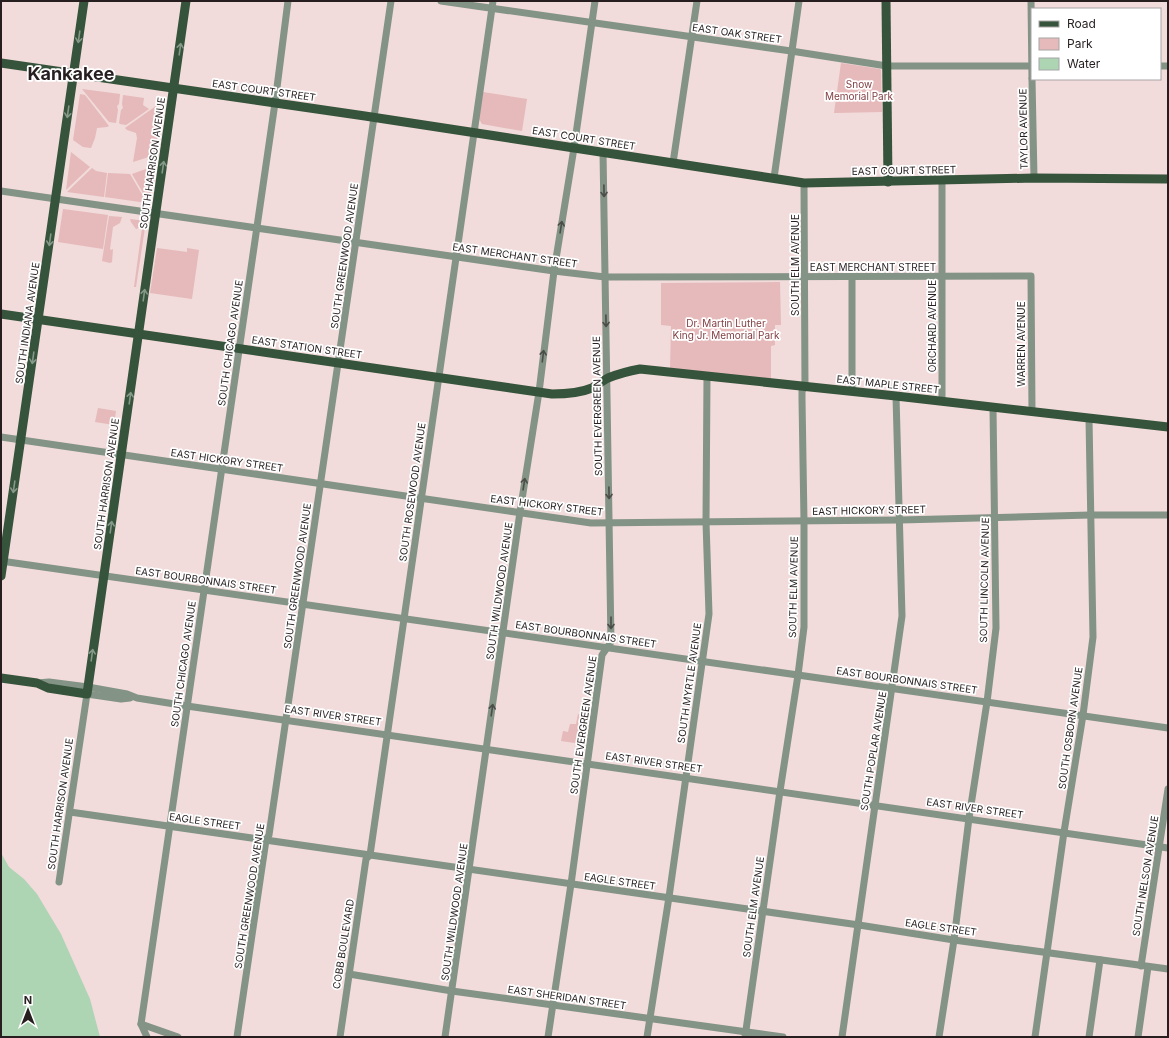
<svg xmlns="http://www.w3.org/2000/svg" width="1169" height="1038" font-family="Inter,sans-serif">
<rect width="100%" height="100%" fill="#f1dbdb"/>
<g fill="#e6b9ba">
<polygon points="841,63 880,69 881,70 882,112 834,113"/>
<polygon points="82,89 120,94 119,104 117,106 118,110 116,123 109,122"/>
<polygon points="483,92 527,99 522,131 482,124 479,119"/>
<polygon points="80,94 85,95 109,126 107,127 97,128 95,138 91,148 83,147 73,140"/>
<polygon points="123,95 144,98 143,105 149,109 126,125 120,124 119,123 121,110 123,108 122,104"/>
<polygon points="163,101 155,155 133,162 137,138 136,133 127,130 125,128"/>
<polygon points="71,152 90,167 66,190"/>
<polygon points="154,166 149,202 149,203 132,174"/>
<polygon points="92,168 96,171 107,173 104,197 67,192"/>
<polygon points="108,173 130,174 147,203 105,197"/>
<polygon points="63,209 108,215 103,249 58,242"/>
<polygon points="109,216 122,217 120,223 113,227 110,249 111,250 113,249 112,262 110,263 102,261"/>
<polygon points="130,219 146,221 136,287 134,287 142,228 141,227 136,229 131,222"/>
<polygon points="157,248 187,252 187,248 199,250 192,299 150,293"/>
<polygon points="780,282 781,325 775,325 775,345 771,346 771,379 670,370 671,326 661,325 661,283"/>
<polygon points="98,408 116,411 114,425 95,422"/>
<polygon points="578,714 586,715 582,744 561,741 563,731 568,732 570,724 576,724"/>
</g>
<polygon fill="#add5b4" points="1,853 9,867 24,879 37,894 61,934 90,999 100,1037 1,1037"/>
<g fill="none" stroke-linecap="round" stroke-linejoin="round">
<g stroke="#839385" stroke-width="7">
<polyline points="441,1 791,51 887,66 1032,66"/>
<polyline points="1031,1 1032,78"/>
<polyline points="1160,66 1168,66"/>
<polyline points="1032,79 1034,178"/>
<polyline points="673,163 697,1"/>
<polyline points="774,178 799,1"/>
<polyline points="1,191 554,271 605,277 1031,276 1032,412"/>
<polyline points="852,277 852,391"/>
<polyline points="942,401 942,179"/>
<polyline points="1,437 591,523 900,520 1090,515 1168,515"/>
<polyline points="1,561 1168,728"/>
<polyline points="37,683 49,682 88,687 127,694 137,698 187,706 1168,848"/>
<polyline points="70,812 859,925 954,940 1168,969"/>
<polyline points="59,882 87,694 121,699 130,698"/>
<polyline points="1141,966 1168,789"/>
<polyline points="349,974 452,991 783,1037"/>
<polyline points="141,1024 178,1037"/>
<polyline points="147,1037 141,1024 275,103 288,1"/>
<polyline points="237,1037 266,840 269,835 391,1"/>
<polyline points="340,1037 366,859 370,855 493,1"/>
<polyline points="445,1037 520,512 539,392 554,271 574,148 595,1"/>
<polyline points="548,1037 571,884 602,655 611,642 603,152"/>
<polyline points="647,1037 669,897 709,614 706,522 707,377"/>
<polyline points="745,1037 780,791 798,675 804,627 804,521 802,399 802,391 805,387 804,183"/>
<polyline points="842,1037 902,616 896,396"/>
<polyline points="939,1037 954,940 969,818 987,702 996,628 993,408"/>
<polyline points="1035,1037 1064,832 1083,715 1093,637 1089,419"/>
<polyline points="1089,1037 1100,960"/>
<polyline points="1138,1037 1148,967"/>
</g>
<g stroke="#36533b" stroke-width="9">
<polyline points="886,1 888,182"/>
<polyline points="1,63 365,116 804,183 1034,178 1168,179"/>
<path d="M1 314 552 394C565 394 580 393 592 388 597 385 602 381 608 378 618 374 629 371 640 369L896 396 1168 427"/>
<polyline points="1,576 84,1"/>
<polyline points="1,678 37,683 48,688 87,694 186,1"/>
</g>
</g>
<defs><path id="oneway-shaft" d="M-6 0H5M1.5-3L5.5 0L1.5 3" fill="none" stroke-width="1.6" stroke-linecap="round" stroke-linejoin="round"/></defs>
<g stroke="#869889">
<use href="#oneway-shaft" transform="translate(79 37) rotate(98)"/>
<use href="#oneway-shaft" transform="translate(180 49) rotate(-82)"/>
<use href="#oneway-shaft" transform="translate(68 112) rotate(98)"/>
<use href="#oneway-shaft" transform="translate(163 167) rotate(-82)"/>
<use href="#oneway-shaft" transform="translate(50 240) rotate(98)"/>
<use href="#oneway-shaft" transform="translate(144 295) rotate(-82)"/>
<use href="#oneway-shaft" transform="translate(33 358) rotate(98)"/>
<use href="#oneway-shaft" transform="translate(130 398) rotate(-82)"/>
<use href="#oneway-shaft" transform="translate(14 487) rotate(98)"/>
<use href="#oneway-shaft" transform="translate(111 527) rotate(-82)"/>
<use href="#oneway-shaft" transform="translate(92 655) rotate(-82)"/>
</g>
<g stroke="#4b4d48">
<use href="#oneway-shaft" transform="translate(604 191) rotate(89)"/>
<use href="#oneway-shaft" transform="translate(561 227) rotate(-81)"/>
<use href="#oneway-shaft" transform="translate(606 321) rotate(89)"/>
<use href="#oneway-shaft" transform="translate(543 356) rotate(-83)"/>
<use href="#oneway-shaft" transform="translate(524 484) rotate(-81)"/>
<use href="#oneway-shaft" transform="translate(609 493) rotate(89)"/>
<use href="#oneway-shaft" transform="translate(611 623) rotate(90)"/>
<use href="#oneway-shaft" transform="translate(492 710) rotate(-82)"/>
</g>
<g text-anchor="middle" dominant-baseline="central" stroke-width="3.5" stroke-linejoin="round" paint-order="stroke">
<g font-size="10" fill="#261e1f" stroke="#fff">
<text transform="translate(737 33) rotate(8)">EAST OAK STREET</text>
<text transform="translate(264 90) rotate(8)">EAST COURT STREET</text>
<text transform="translate(1023 129) rotate(-91)">TAYLOR AVENUE</text>
<text transform="translate(584 138) rotate(9)">EAST COURT STREET</text>
<text transform="translate(152 163) rotate(-82)">SOUTH HARRISON AVENUE</text>
<text transform="translate(904 170) rotate(-1)">EAST COURT STREET</text>
<text transform="translate(515 255) rotate(8)">EAST MERCHANT STREET</text>
<text transform="translate(344 256) rotate(-82)">SOUTH GREENWOOD AVENUE</text>
<text transform="translate(795 265) rotate(-90)">SOUTH ELM AVENUE</text>
<text x="873" y="267">EAST MERCHANT STREET</text>
<text transform="translate(27 323) rotate(-82)">SOUTH INDIANA AVENUE</text>
<text transform="translate(932 326) rotate(-90)">ORCHARD AVENUE</text>
<text transform="translate(230 343) rotate(-82)">SOUTH CHICAGO AVENUE</text>
<text transform="translate(1021 344) rotate(-90)">WARREN AVENUE</text>
<text transform="translate(307 347) rotate(8)">EAST STATION STREET</text>
<text transform="translate(888 384) rotate(6)">EAST MAPLE STREET</text>
<text transform="translate(597 406) rotate(-91)">SOUTH EVERGREEN AVENUE</text>
<text transform="translate(227 460) rotate(8)">EAST HICKORY STREET</text>
<text transform="translate(106 484) rotate(-82)">SOUTH HARRISON AVENUE</text>
<text transform="translate(412 492) rotate(-82)">SOUTH ROSEWOOD AVENUE</text>
<text transform="translate(547 505) rotate(7)">EAST HICKORY STREET</text>
<text transform="translate(869 510) rotate(-1)">EAST HICKORY STREET</text>
<text transform="translate(297 576) rotate(-82)">SOUTH GREENWOOD AVENUE</text>
<text transform="translate(206 580) rotate(8)">EAST BOURBONNAIS STREET</text>
<text transform="translate(984 580) rotate(-89)">SOUTH LINCOLN AVENUE</text>
<text transform="translate(793 587) rotate(-89)">SOUTH ELM AVENUE</text>
<text transform="translate(499 591) rotate(-82)">SOUTH WILDWOOD AVENUE</text>
<text transform="translate(586 634) rotate(8)">EAST BOURBONNAIS STREET</text>
<text transform="translate(183 664) rotate(-82)">SOUTH CHICAGO AVENUE</text>
<text transform="translate(907 680) rotate(8)">EAST BOURBONNAIS STREET</text>
<text transform="translate(689 683) rotate(-82)">SOUTH MYRTLE AVENUE</text>
<text transform="translate(333 715) rotate(8)">EAST RIVER STREET</text>
<text transform="translate(583 725) rotate(-82)">SOUTH EVERGREEN AVENUE</text>
<text transform="translate(1070 728) rotate(-82)">SOUTH OSBORN AVENUE</text>
<text transform="translate(873 751) rotate(-81)">SOUTH POPLAR AVENUE</text>
<text transform="translate(654 762) rotate(8)">EAST RIVER STREET</text>
<text transform="translate(60 804) rotate(-82)">SOUTH HARRISON AVENUE</text>
<text transform="translate(975 808) rotate(8)">EAST RIVER STREET</text>
<text transform="translate(205 821) rotate(8)">EAGLE STREET</text>
<text transform="translate(1145 876) rotate(-81)">SOUTH NELSON AVENUE</text>
<text transform="translate(620 881) rotate(8)">EAGLE STREET</text>
<text transform="translate(249 896) rotate(-81)">SOUTH GREENWOOD AVENUE</text>
<text transform="translate(753 907) rotate(-82)">SOUTH ELM AVENUE</text>
<text transform="translate(454 912) rotate(-82)">SOUTH WILDWOOD AVENUE</text>
<text transform="translate(941 927) rotate(8)">EAGLE STREET</text>
<text transform="translate(343 944) rotate(-81)">COBB BOULEVARD</text>
<text transform="translate(567 997) rotate(8)">EAST SHERIDAN STREET</text>
</g>
<g font-size="10" fill="#813e42" stroke="#fff">
<text x="859" y="84">Snow<tspan x="859" dy="12">Memorial Park</tspan></text>
<text x="726" y="323">Dr. Martin Luther<tspan x="726" dy="12">King Jr. Memorial Park</tspan></text>
</g>
<g font-size="18" font-weight="bold" fill="#261e1f" stroke="#fff">
<text x="71" y="73">Kankakee</text>
</g>
</g>
<rect width="1169" height="1038" fill="none" stroke="#261e1f" stroke-width="4"/>
<rect x="1031" y="8" width="130" height="72" fill="#ffffff" stroke="#a8a5a5"/>
<rect x="1039" y="21" width="20" height="6" fill="#36533b" stroke="#a8a5a5"/>
<text x="1067" y="28" font-size="12" fill="#261e1f">Road</text>
<rect x="1039" y="38" width="20" height="12" fill="#e6b9ba" stroke="#a8a5a5"/>
<text x="1067" y="48" font-size="12" fill="#261e1f">Park</text>
<rect x="1039" y="58" width="20" height="12" fill="#add5b4" stroke="#a8a5a5"/>
<text x="1067" y="68" font-size="12" fill="#261e1f">Water</text>
<g transform="translate(28 1010)" stroke="#ffffff" stroke-width="3" paint-order="stroke">
<path d="M0-3L7 15L0 10L-7 15Z" fill="#261e1f"/>
<text y="-6" font-size="11" font-weight="bold" text-anchor="middle" fill="#261e1f">N</text>
</g>
</svg>
